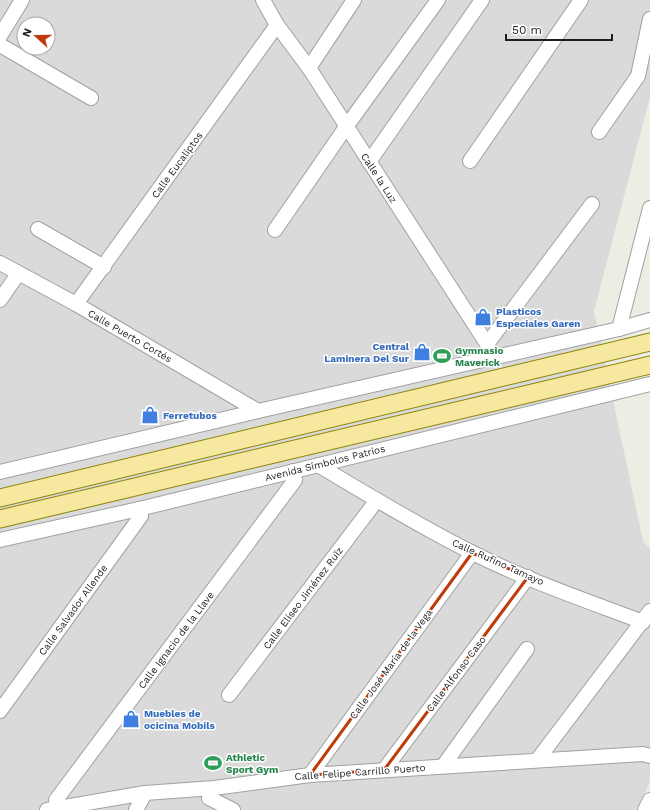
<svg xmlns="http://www.w3.org/2000/svg" width="650" height="810" font-family="'Work Sans',sans-serif">
<rect width="100%" height="100%" fill="#edede3"/>
<path fill="#dbdada" fill-rule="evenodd" d="M0 0H650V97L594 311 643 541 650 549V782L637 810H0ZM24 24H48V48H24Z"/>
<g fill="none" stroke-linecap="round" stroke-linejoin="round">
<g stroke="#a1a1a1" stroke-width="16">
<g id="minor">
<polyline points="263,0 277,25 309,68 487,344 493,358"/>
<polyline points="0,36 22,0"/>
<polyline points="0,45 91,98"/>
<polyline points="309,68 354,0"/>
<polyline points="599,132 638,76 650,19"/>
<polyline points="470,161 581,0"/>
<polyline points="369,162 482,0"/>
<polyline points="38,229 104,267"/>
<polyline points="275,230 346,127 438,0"/>
<polyline points="0,263 76,304 258,411"/>
<polyline points="0,300 18,274"/>
<polyline points="76,304 277,25"/>
<polyline points="619,329 650,208"/>
<polyline points="487,344 592,204"/>
<path d="M318 465C368 495 419 526 471 552 526 580 585 600 643 622"/>
<polyline points="0,472 258,411 619,329 650,320"/>
<polyline points="0,540 139,509 650,384"/>
<polyline points="229,695 377,500"/>
<polyline points="0,711 141,516 139,509"/>
<polyline points="538,759 650,611"/>
<polyline points="443,766 527,649"/>
<polyline points="384,770 528,577"/>
<polyline points="310,775 472,553"/>
<polyline points="209,798 233,810"/>
<polyline points="57,808 56,800 295,480 293,471"/>
<polyline points="47,810 145,793 214,788 310,775 643,754 650,756"/>
<polyline points="136,810 145,793"/>
<polyline points="645,810 650,800"/>
</g>
</g>
<g stroke="#8d8508" stroke-width="19">
<g id="major">
<polyline points="0,498 650,342"/>
<polyline points="0,519 650,365"/>
</g>
</g>
<use href="#minor" stroke="#fff" stroke-width="14"/>
<use href="#major" stroke="#f6e89f" stroke-width="17"/>
</g>
<path fill="none" stroke="#be3c0b" stroke-width="3" stroke-linejoin="round" d="M472 553 528 577 384 770 310 775Z"/>
<defs>
<g id="shop-bare" transform="scale(1.38)"><path d="M-5-2.5h2.3a2.7 3.5 0 0 1 5.4 0H5L5.5 6h-11ZM-1.5-2.5h3a1.5 2.3 0 0 0-3 0Z" fill="#3f7fe0" stroke="#fff" stroke-width="2.5" paint-order="stroke"/></g>
<g id="stadium-bare" transform="scale(1.38)"><path d="M0-5a6.5 5 0 1 0 0 10a6.5 5 0 1 0 0-10ZM-3.5-1.8h7v3.6h-7Z" fill="#2e9e5b" stroke="#fff" stroke-width="2.5" paint-order="stroke"/></g>
</defs>
<g fill-rule="evenodd">
<use href="#shop-bare" x="483" y="317"/>
<use href="#shop-bare" x="422" y="352"/>
<use href="#stadium-bare" x="442" y="356"/>
<use href="#shop-bare" x="150" y="415"/>
<use href="#shop-bare" x="131" y="719"/>
<use href="#stadium-bare" x="213" y="763"/>
</g>
<g text-anchor="middle" dominant-baseline="central" stroke-width="3" stroke-linejoin="round" paint-order="stroke">
<g font-size="10" fill="#1d1d1d" stroke="#fff">
<text transform="translate(177 165) rotate(-54)">Calle Eucaliptos</text>
<text transform="translate(379 178) rotate(57)">Calle la Luz</text>
<text transform="translate(130 336) rotate(30)">Calle Puerto Cortés</text>
<text transform="translate(325 463) rotate(-14)">Avenida Símbolos Patrios</text>
<text transform="translate(498 562) rotate(24)">Calle Rufino Tamayo</text>
<text transform="translate(303 598) rotate(-53)">Calle Elíseo Jiménez Ruïz</text>
<text transform="translate(73 610) rotate(-54)">Calle Salvador Allende</text>
<text transform="translate(176 640) rotate(-53)">Calle Ignacio de la Llave</text>
<text transform="translate(391 664) rotate(-54)">Calle José María de la Vega</text>
<text transform="translate(456 674) rotate(-53)">Calle Alfonso Caso</text>
<text transform="translate(360 772) rotate(-4)">Calle Felipe Carrillo Puerto</text>
</g>
<g font-size="10" font-weight="bold" fill="#366cbe" stroke="#fff" text-anchor="start">
<text x="496" y="311">Plasticos<tspan x="496" dy="12">Especiales Garen</tspan></text>
<text x="409" y="346" text-anchor="end">Central<tspan x="409" dy="12">Laminera Del Sur</tspan></text>
<text x="163" y="415">Ferretubos</text>
<text x="144" y="713">Muebles de<tspan x="144" dy="12">ocicina Mobils</tspan></text>
</g>
<g font-size="10" font-weight="bold" fill="#27864d" stroke="#fff" text-anchor="start">
<text x="455" y="350">Gymnasio<tspan x="455" dy="12">Maverick</tspan></text>
<text x="226" y="757">Athletic<tspan x="226" dy="12">Sport Gym</tspan></text>
</g>
</g>
<g transform="translate(36 36) rotate(291)"><circle r="19" fill="#ffffff" stroke="#a5a5a5"/>
<path d="M0-3L7 15L0 10L-7 15Z" fill="#be3c0b"/>
<text y="-6" font-size="11" font-weight="bold" text-anchor="middle" fill="#1d1d1d">N</text>
</g>
<path d="M506 34v6h106v-6" fill="none" stroke="#1d1d1d" stroke-width="2"/>
<text x="512" y="34" font-size="12" fill="#1d1d1d" stroke="#ffffff" stroke-width="3" paint-order="stroke">50 m</text>
</svg>
